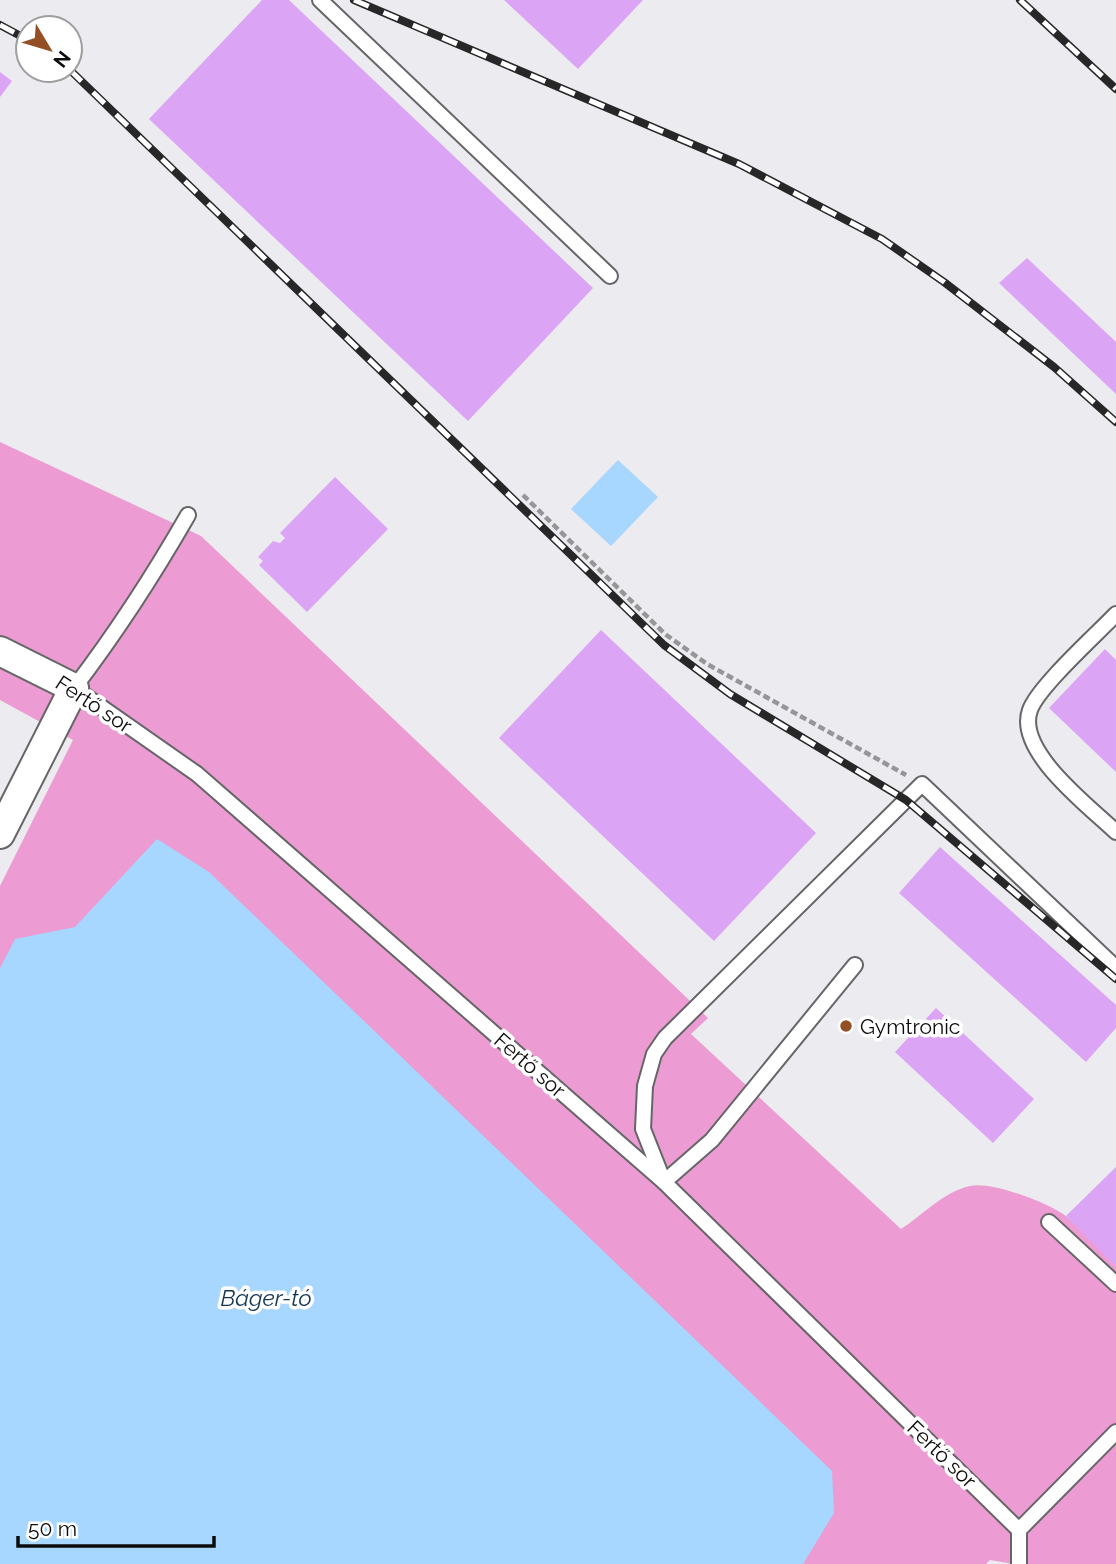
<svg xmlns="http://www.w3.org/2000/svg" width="1116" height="1564" font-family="Raleway,sans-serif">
<rect width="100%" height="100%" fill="#ecebef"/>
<path fill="#ec9cd3" d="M0 442 201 536 708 1018 691 1034 901 1229C923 1215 943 1192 970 1186 991 1181 1050 1203 1067 1217 1085 1231 1100 1251 1116 1267V1564H1013L990 1560 986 1564H0V886L73 740 0 700Z"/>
<g fill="#a7d6ff">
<polygon points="618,460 658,497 611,546 571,509"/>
<polygon points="157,839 209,872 832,1471 834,1513 803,1564 0,1564 0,968 15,939 75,927"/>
</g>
<g fill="#dca4f5">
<polygon points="262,0 289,0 593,288 468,421 149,119"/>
<polygon points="504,0 643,0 578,69"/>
<polygon points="0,72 12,81 0,97"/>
<polygon points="1027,258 1116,342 1116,394 999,283"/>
<polygon points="335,477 388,529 307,612 259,565 263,561 258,557 273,541 280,543 285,538 280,533"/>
<polygon points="601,630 816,833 714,941 499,738"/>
<polygon points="1105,649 1116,660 1116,772 1049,708"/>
<polygon points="940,847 1116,1005 1116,1028 1086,1062 899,893"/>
<polygon points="936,1008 1034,1099 993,1143 895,1052"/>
<polygon points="1116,1167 1116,1267 1066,1216"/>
</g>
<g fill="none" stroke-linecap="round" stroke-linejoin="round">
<g stroke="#666568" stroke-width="18">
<g id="service">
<polyline points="320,0 610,276"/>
<path d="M188 515C153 576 116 633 74 688L197 774 664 1182 1019 1530"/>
<path d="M1116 614C1097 634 1038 687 1030 710 1015 751 1090 807 1116 832"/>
<polyline points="855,965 712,1140 664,1182 643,1129 645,1086 654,1054 665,1038 922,784 1116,968"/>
<polyline points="1049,1222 1116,1284"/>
<polyline points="1019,1564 1019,1530 1116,1432"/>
</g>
</g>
<g stroke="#666568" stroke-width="32">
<polyline id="minor" points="0,651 74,688 0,834"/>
</g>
<polyline stroke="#969598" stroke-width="4.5" stroke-dasharray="7 3.5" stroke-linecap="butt" points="523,495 665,634 707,664 906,775"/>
<use href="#service" stroke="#fff" stroke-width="14"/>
<use href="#minor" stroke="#fff" stroke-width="28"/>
<g stroke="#272728" stroke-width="8">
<g id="rail">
<polyline points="354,0 739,164 882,239 944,282 1054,367 1116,422"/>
<polyline points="1020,0 1116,89"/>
<polyline points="0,25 28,40"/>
<polyline points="70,70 664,645 730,694 906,800 1116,979"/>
</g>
</g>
<use href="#rail" stroke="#fff" stroke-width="5" stroke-dasharray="16" stroke-linecap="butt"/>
</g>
<circle fill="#944f25" stroke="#fff" stroke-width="2.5" cx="846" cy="1026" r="7"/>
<g text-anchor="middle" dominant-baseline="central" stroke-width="7" stroke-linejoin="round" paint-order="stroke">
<g font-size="21" fill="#0c0c0d" stroke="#fff">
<text transform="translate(94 704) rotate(33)">Fertő sor</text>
<text transform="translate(530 1065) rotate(41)">Fertő sor</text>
<text transform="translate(942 1454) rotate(44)">Fertő sor</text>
</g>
<g font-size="21" fill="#0c0c0d" stroke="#fff" text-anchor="start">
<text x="860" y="1026">Gymtronic</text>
</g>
<g font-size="23" font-style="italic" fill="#123550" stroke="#fff">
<text x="266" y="1297">Báger-tó</text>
</g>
</g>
<g transform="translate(49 49) rotate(128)"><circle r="33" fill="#ffffff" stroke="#9e9e9e" stroke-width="2"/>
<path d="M0-5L12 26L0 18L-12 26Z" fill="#944f25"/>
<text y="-10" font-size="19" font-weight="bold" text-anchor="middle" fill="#0c0c0d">N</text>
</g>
<path d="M18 1536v10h196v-10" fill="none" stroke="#0c0c0d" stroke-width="3.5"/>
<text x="28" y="1536" font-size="21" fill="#0c0c0d" stroke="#ffffff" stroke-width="5" paint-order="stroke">50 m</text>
</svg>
